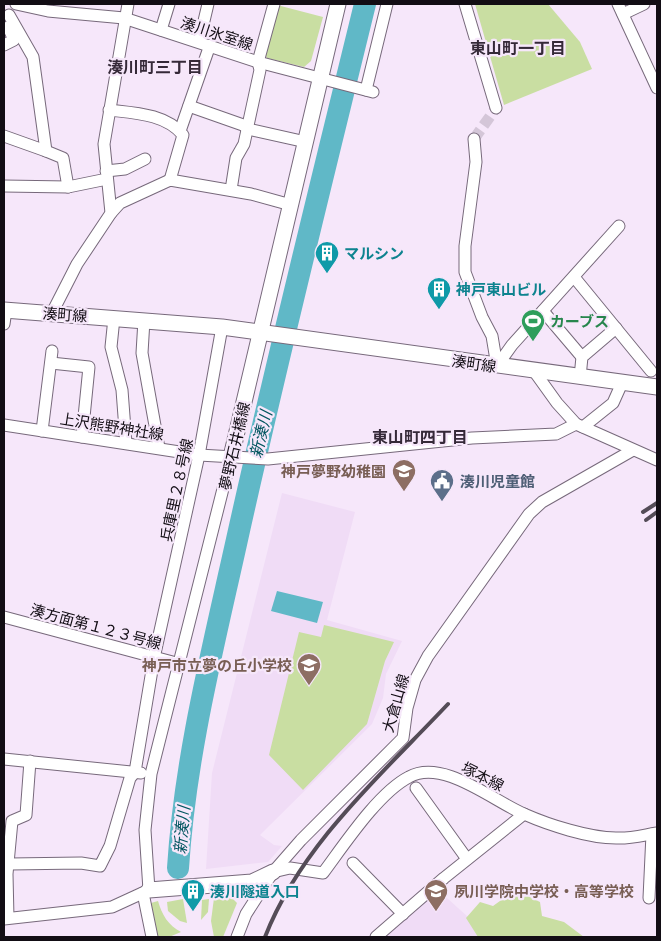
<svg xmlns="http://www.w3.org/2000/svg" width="661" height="941" font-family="'Playfair Display','Noto Sans JP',serif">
<rect width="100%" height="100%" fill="#f6e7fa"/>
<g fill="#f0dcf6">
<polygon points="282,493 355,512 327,620 402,641 386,674 383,698 372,724 260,835 274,845 282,846 268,862 206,869 212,773"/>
<polygon points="437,889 490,937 380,937"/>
</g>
<g fill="#c9dea2">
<polygon points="475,4 548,4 580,42 592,69 504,105"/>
<polygon points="277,5 323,17 311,61 304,67 267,58 264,53"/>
<polygon points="324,625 394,642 385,661 367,724 303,790 269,755 299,632 321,637"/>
<polygon points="515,890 540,902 542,916 564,922 584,937 478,937 466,918 480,902 493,906"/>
<polygon points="214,898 232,898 237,903 223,937 214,937 211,921"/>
<polygon points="183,899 187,923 180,921 168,911 167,902"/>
<polygon points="209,899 208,912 201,920 202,900"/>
<path d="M158 901C162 915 168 925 181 932L169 937H158L151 903Z"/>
</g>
<polygon fill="#60b8c7" points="277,591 323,602 317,623 271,611"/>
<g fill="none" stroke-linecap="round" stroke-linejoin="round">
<path stroke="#60b8c7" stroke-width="22" d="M178 868C185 758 212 652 236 544 276 363 321 184 365 4"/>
<polyline stroke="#d4c6d8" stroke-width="11" stroke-dasharray="11 5.5" stroke-linecap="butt" points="474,139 496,108"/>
<g stroke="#77697b" stroke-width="13">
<g id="minor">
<polyline points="16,4 48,11 124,18 258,62 373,92"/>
<polyline points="465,4 496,108"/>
<polyline points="618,4 657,88"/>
<polyline points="623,14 644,4"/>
<polyline points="9,15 33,57 46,151 63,158 68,187"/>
<polyline points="161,30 169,4"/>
<polyline points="199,42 208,4"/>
<polyline points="4,45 14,40 8,27"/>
<polyline points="366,90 387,4"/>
<polyline points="189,106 243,125 248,129 306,142"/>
<path d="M109 110C135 113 166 114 183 135L170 180"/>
<polyline points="180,131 210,45"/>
<polyline points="4,136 46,151"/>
<polyline points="474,139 476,162 465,246 465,272 482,317 492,336 497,366"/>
<polyline points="106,171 125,169 145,159"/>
<polyline points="4,186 68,187 107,179"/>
<polyline points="231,190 236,158 244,144 260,70 258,62 274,4"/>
<polyline points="111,213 120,203 170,180 251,194 291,205"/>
<polyline points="574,277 651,371"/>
<polyline points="543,311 582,357"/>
<polyline points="52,313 77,264 111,213 104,144 128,4"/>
<polyline points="114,318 111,347 122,390 126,443"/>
<polyline points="144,320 142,353 159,448"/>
<polyline points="4,324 6,310"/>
<polyline points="51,363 89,367 82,437"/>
<polyline points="497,366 512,345 619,226"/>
<polyline points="534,371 557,403 576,424 657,460"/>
<polyline points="580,377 582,357 616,328"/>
<polyline points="4,425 199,455 268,459 472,438 556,434 576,424"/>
<polyline points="583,427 613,403 622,383"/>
<polyline points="42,431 52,351"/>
<polyline points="4,617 180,664"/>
<polyline points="4,759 141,773"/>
<polyline points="416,788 467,859"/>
<polyline points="353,863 403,914"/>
<polyline points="10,864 81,863 100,866 110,846 130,778 135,772 154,658 199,455 222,327"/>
<path d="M273 872 290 868 323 873C344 845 378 793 409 777 443 758 493 801 524 814 549 825 589 838 616 838 629 839 644 835 657 833"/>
<polyline points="143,893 152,937"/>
<polyline points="649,898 652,834"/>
<polyline points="8,918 7,874 12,821 26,815 30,761"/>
<polyline points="4,919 112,907 149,890 145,830 151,774 231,457"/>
<polyline points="237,937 246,914 273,872 301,840 403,738 407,708 415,680 428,656 529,514 542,502 633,450"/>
<polyline points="376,937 444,878 524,814"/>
</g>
</g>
<g stroke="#77697b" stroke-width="17">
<g id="tertiary">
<polyline points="4,310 222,327 657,387"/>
<polyline points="231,457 338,4"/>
<polyline points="149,890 252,882 273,872"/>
</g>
</g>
<use href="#minor" stroke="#fff" stroke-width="11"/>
<use href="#tertiary" stroke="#fff" stroke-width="15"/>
<g stroke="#544c57" stroke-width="4">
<polyline points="643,512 657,503"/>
<polyline points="646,520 657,512"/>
<path d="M265 937C301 845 381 775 448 704"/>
</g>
</g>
<defs>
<g id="building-pin" transform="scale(1.25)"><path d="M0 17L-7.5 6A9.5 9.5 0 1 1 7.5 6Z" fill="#0f9aa8" stroke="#f6e7fa"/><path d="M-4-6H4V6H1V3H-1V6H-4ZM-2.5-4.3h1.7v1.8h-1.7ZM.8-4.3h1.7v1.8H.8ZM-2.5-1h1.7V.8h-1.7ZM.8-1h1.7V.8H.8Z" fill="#fff"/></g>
<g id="stadium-pin" transform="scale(1.25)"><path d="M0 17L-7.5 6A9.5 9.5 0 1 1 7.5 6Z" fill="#2e9e5b" stroke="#f6e7fa"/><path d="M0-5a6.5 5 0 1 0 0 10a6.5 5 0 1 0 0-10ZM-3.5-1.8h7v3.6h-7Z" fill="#fff"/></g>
<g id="school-pin" transform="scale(1.25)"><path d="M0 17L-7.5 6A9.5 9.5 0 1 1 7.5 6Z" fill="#8d6e63" stroke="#f6e7fa"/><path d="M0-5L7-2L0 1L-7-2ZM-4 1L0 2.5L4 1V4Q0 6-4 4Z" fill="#fff"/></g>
<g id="civic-pin" transform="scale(1.25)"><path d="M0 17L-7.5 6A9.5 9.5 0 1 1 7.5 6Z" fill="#5c6f8a" stroke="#f6e7fa"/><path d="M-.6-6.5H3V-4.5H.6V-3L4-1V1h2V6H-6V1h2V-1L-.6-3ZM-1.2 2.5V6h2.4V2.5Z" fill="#fff"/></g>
</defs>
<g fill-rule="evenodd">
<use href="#building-pin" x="327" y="253"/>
<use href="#building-pin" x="439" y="289"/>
<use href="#stadium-pin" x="533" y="321"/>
<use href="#school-pin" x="404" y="471"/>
<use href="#civic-pin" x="442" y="481"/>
<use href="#school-pin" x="309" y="665"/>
<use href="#building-pin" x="193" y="891"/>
<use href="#school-pin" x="436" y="891"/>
</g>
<g text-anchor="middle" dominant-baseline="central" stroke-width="4.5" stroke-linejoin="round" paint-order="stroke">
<g font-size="15" fill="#120d14" stroke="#f6e7fa">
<text transform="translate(217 33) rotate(18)">湊川氷室線</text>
<text transform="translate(65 314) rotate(4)">湊町線</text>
<text transform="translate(474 363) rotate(8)">湊町線</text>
<text transform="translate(112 426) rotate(9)">上沢熊野神社線</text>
<text transform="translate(234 446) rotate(-77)">夢野石井橋線</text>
<text transform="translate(176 490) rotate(-78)">兵庫里２８号線</text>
<text transform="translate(96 626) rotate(15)">湊方面第１２３号線</text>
<text transform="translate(395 703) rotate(-74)">大倉山線</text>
<text transform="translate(483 776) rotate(27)">塚本線</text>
</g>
<g font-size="15" font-weight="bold" fill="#0d838f" stroke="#f6e7fa" text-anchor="start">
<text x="344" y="253">マルシン</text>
<text x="456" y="289">神戸東山ビル</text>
<text x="210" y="891">湊川隧道入口</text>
</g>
<g font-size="15" font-weight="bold" fill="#27864d" stroke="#f6e7fa" text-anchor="start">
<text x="550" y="321">カーブス</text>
</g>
<g font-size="15" font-weight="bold" fill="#785e54" stroke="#f6e7fa" text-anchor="end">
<text x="386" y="471">神戸夢野幼稚園</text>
<text x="292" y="665">神戸市立夢の丘小学校</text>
<text x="454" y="891" text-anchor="start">夙川学院中学校・高等学校</text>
</g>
<g font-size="15" font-weight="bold" fill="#4e5e75" stroke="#f6e7fa" text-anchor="start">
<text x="460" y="481">湊川児童館</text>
</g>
<g font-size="16" font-weight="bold" fill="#352938" stroke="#f6e7fa">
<text x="518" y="47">東山町一丁目</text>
<text x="155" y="66">湊川町三丁目</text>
<text x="420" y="436">東山町四丁目</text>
</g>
<g font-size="16" font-style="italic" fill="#02555f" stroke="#f6e7fa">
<text transform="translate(260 434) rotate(-77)">新湊川</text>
<text transform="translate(181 830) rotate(-85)">新湊川</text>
</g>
</g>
<rect width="661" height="941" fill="none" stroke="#120d14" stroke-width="10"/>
</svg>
